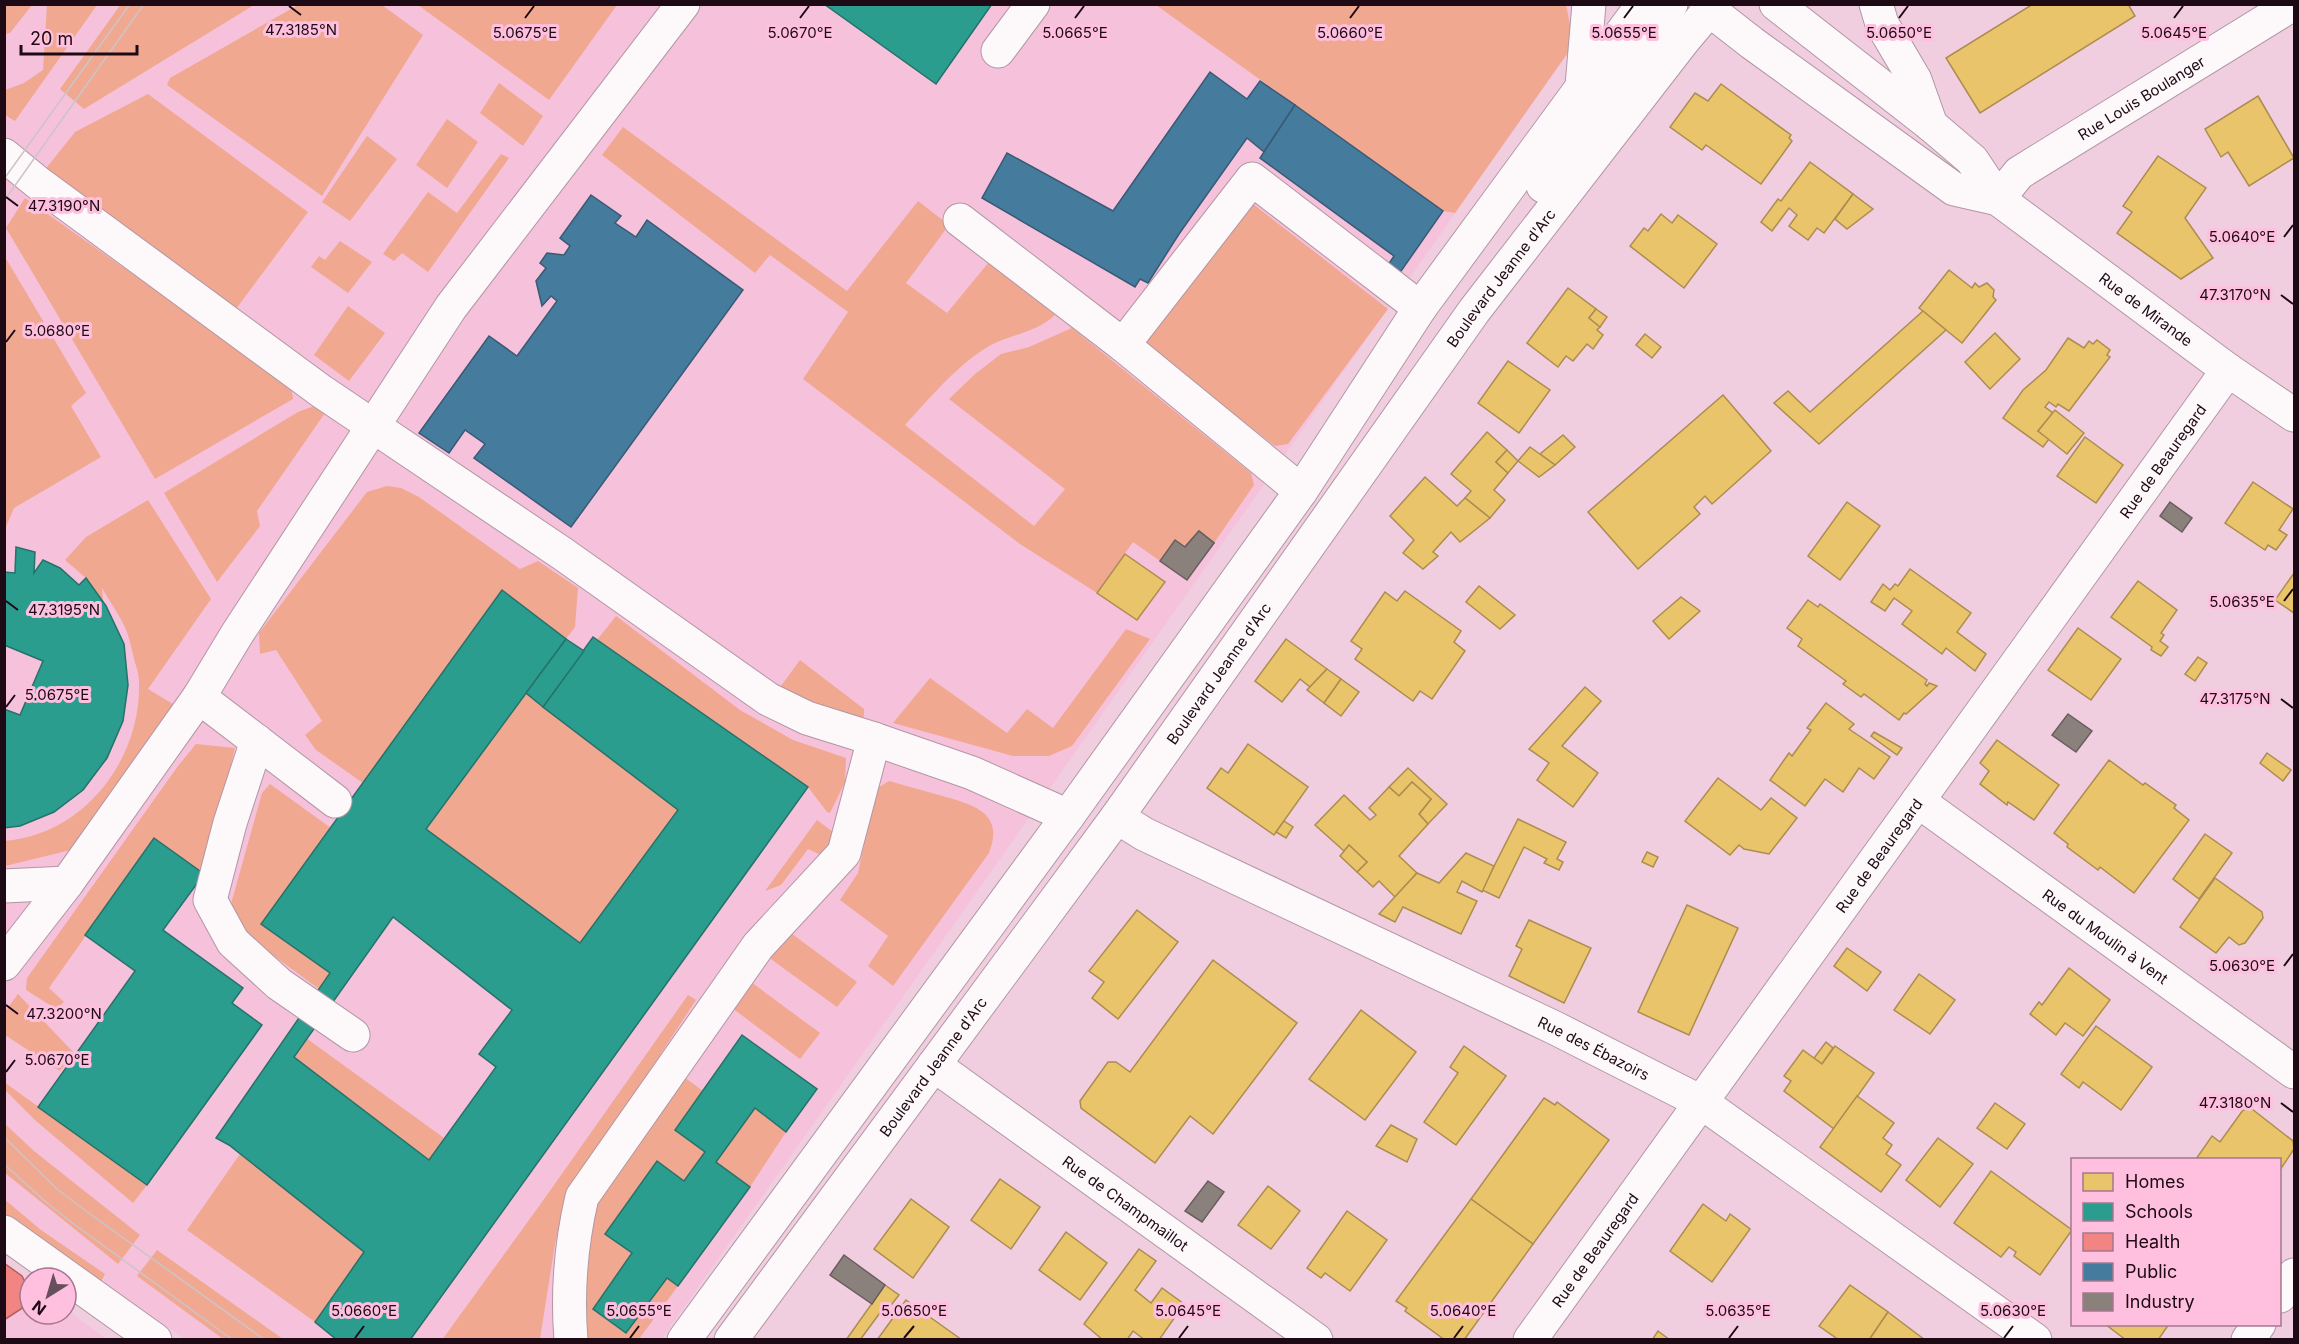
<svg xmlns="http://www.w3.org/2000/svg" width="2299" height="1344" font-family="Inter,sans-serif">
<rect width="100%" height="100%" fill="#f0cedf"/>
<g fill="#f6c1db">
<polygon points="4,5 1602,5 661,1340 185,1339 5,1217"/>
<polygon points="4,1263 30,1282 30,1314 66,1314 66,1309 106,1339 5,1339"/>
</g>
<g fill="#f1a890">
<polygon points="5,4 32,5 10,33 5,34"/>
<polygon points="121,4 254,4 254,5 84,109 60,89"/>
<polygon points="47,5 97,5 15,121 5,115 5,90 24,83 43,70"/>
<polygon points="298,5 382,5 423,35 322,196 167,85 170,78"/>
<polygon points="418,5 617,5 549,100"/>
<polygon points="1156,5 1566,5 1574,44 1455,213 1443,211"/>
<polygon points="499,83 543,116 523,146 480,113"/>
<polygon points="148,94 308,212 236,309 44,171 75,132"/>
<polygon points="447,119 478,142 447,188 416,165"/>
<path d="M623 127 847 291 918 201 949 225 906 283 947 313 989 262 1055 315C1036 333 1011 334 989 346 957 365 930 398 905 425L1034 526 1065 489 949 399 975 374 1001 354 1029 347 1072 328 1251 473 1254 485 1214 543 1199 531 1185 547 1175 541 1160 561 1133 542 1097 593 1020 544 803 379 848 312 770 255 755 273 602 155Z"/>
<polygon points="367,136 397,159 350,221 322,202"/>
<polygon points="501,154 509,158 428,272 402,253 394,261 383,254 428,192 457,213"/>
<polygon points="25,198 291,386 293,399 155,479 6,228"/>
<polygon points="1248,200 1388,309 1288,444 1275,446 1142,343"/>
<polygon points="340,241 372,262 348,293 311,267 319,256 325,260"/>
<polygon points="5,257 86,393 71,406 101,457 14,508 5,529"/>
<polygon points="348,306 385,333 349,381 314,355"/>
<polygon points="314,406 325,413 257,511 260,526 217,582 164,493 298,412"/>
<polygon points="387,486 401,488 419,497 520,569 538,561 578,588 575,627 566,639 502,590 363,783 316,750 305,735 322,721 276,650 260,654 259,633 367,492"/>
<path d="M148 500 211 599 148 689 178 707 71 850 5 866 4 841C84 835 142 759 139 681 139 674 136 666 134 659 132 650 130 641 127 632 121 617 110 602 102 588L103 602 86 578 65 560 86 537Z"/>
<polygon points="616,616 740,710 793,740 846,758 845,782 830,813 827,812 808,787 597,640"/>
<polygon points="1126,629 1150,639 1072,746 1049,756 1013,756 893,723 930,678 1007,733 1027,709 1053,728"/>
<polygon points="800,660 864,709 864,716 859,721 778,690"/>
<polygon points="526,693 678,810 580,943 426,829"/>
<polygon points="196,744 235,748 204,874 154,839 49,988 64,1002 56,1009 26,990 27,978 178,766"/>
<path d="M889 781C906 786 922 790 939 795 970 804 1006 811 989 853L893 986 868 966 888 936 840 900 858 873 876 789Z"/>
<polygon points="270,784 331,828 330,973 319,989 240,931 229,911 262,793"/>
<polygon points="817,820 837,835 827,858 808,849 781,885 765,891"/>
<polygon points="788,931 857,982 837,1007 768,957"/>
<polygon points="751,982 820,1033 800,1059 732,1008"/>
<polygon points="18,994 74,1053 60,1071 5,1035 5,1012"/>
<polygon points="688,995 696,1000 565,1200 555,1244 540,1339 442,1340 542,1202"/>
<polygon points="306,1038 444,1138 429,1160 294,1057"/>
<path d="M684 1077 703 1091 675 1130 705 1152 684 1181 657 1162 605 1233 632 1253 593 1309 626 1333 667 1278 678 1286 639 1339 588 1340C587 1314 583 1287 583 1261 584 1196 647 1128 684 1077Z"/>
<polygon points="4,1082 147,1185 133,1203 36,1121 5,1090"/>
<polygon points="755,1108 786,1132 750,1187 716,1162"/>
<polygon points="4,1123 34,1151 140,1235 118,1264 5,1173"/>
<polygon points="240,1154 364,1252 315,1322 187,1230"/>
<polygon points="4,1199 41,1230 105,1274 99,1285 5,1216"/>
<polygon points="157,1250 283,1339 223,1339 137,1276"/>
</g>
<g fill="#e9c46a" stroke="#ac8c50" stroke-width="1.5">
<polygon points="2033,4 2128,4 2135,16 1980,113 1946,58"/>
<polygon points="1721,84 1791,135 1789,138 1792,141 1761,184 1706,145 1702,150 1670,127 1695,93 1708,101"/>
<polygon points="2258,96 2294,158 2249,186 2228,152 2221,157 2205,129"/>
<polygon points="2158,156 2206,188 2185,218 2213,258 2181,279 2117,233 2132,212 2123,206"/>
<polygon points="1810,162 1853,194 1824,233 1817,228 1808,240 1789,226 1797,215 1789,208 1772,231 1761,222 1778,199 1781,201"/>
<polygon points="1853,194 1873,209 1847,229 1835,219"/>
<polygon points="1661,214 1672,223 1678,215 1717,244 1684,288 1630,246 1644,228 1648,231"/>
<polygon points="1949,270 1972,288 1975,283 1979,287 1987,283 1994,290 1993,297 1996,300 1962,343 1919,308"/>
<polygon points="1568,288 1596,309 1589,318 1600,327 1597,330 1603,335 1593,349 1587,344 1573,361 1566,356 1558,367 1527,343"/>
<polygon points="1596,309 1607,317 1600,327 1589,318"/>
<polygon points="1923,311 1946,330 1819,444 1774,403 1788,391 1810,412"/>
<polygon points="1995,333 2020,359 1990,389 1965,362"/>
<polygon points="1645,334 1661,347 1652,358 1636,345"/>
<polygon points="2068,338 2084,348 2089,341 2093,344 2097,340 2110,350 2107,355 2110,357 2069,411 2058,404 2056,407 2049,402 2045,407 2053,413 2038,431 2049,439 2043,447 2003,418 2023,390 2046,370"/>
<polygon points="1508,361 1550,390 1519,433 1478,403"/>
<polygon points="1723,395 1771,451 1712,504 1705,496 1694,507 1700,514 1638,569 1588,512"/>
<polygon points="2055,410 2084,433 2067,454 2038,431"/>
<polygon points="1487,432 1507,450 1496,462 1508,473 1494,490 1505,500 1490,518 1465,498 1471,491 1451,474"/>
<polygon points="1563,435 1575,447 1555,465 1540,454"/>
<polygon points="2085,437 2123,465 2096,503 2057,476"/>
<polygon points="1530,447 1555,465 1539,477 1518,461"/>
<polygon points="1507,450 1518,461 1508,473 1496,462"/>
<polygon points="1425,477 1457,506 1465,498 1490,518 1460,542 1451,532 1433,552 1438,556 1423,569 1403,553 1414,540 1390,516"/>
<polygon points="2253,482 2293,509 2279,530 2287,535 2276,550 2268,545 2265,550 2225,523"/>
<polygon points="1847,502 1880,526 1840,580 1808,556"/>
<polygon points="1125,554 1165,582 1137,620 1097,593"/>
<polygon points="1910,569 1971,613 1957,632 1986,654 1975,671 1946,648 1942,654 1902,624 1912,611 1894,598 1885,611 1871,602 1883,584 1890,590 1895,584 1898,586"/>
<polygon points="2294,573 2294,613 2275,600"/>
<polygon points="2138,581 2177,610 2161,633 2164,635 2160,641 2168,647 2161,656 2151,650 2152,647 2111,617"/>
<polygon points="1479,586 1515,615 1500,629 1466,602"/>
<polygon points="1405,591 1461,631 1454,642 1465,651 1432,699 1420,691 1413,701 1355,659 1362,649 1351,641 1385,592 1397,601"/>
<polygon points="1681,597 1700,611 1669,639 1653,621"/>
<polygon points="1808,600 1818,607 1820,604 1927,680 1925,684 1927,686 1929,683 1937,686 1906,714 1904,713 1899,720 1864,694 1861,697 1843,684 1846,681 1798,646 1802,639 1787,628"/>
<polygon points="2078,628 2121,659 2091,700 2048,670"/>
<polygon points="1286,639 1327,669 1310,687 1300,679 1282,702 1255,681"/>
<polygon points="2198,657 2207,663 2195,681 2185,674"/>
<polygon points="1327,669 1341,679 1324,703 1307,690"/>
<polygon points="1341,679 1359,692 1341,716 1324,703"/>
<polygon points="1585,687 1601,701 1562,746 1598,773 1573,807 1537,780 1549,763 1529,749"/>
<polygon points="1826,703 1854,724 1849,729 1890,757 1874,779 1859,768 1843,792 1825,779 1805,806 1770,780 1789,753 1792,756 1811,730 1807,728"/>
<polygon points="1874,732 1902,748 1897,755 1871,736"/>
<polygon points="1997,740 2059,785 2034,820 2008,802 2007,805 1980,784 1989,771 1980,763"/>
<polygon points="1248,744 1308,787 1274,835 1207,788 1221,768 1228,773"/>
<polygon points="2267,753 2291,770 2283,781 2260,763"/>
<polygon points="2109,760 2143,785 2145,783 2176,805 2174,808 2189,820 2134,893 2100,867 2098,870 2067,847 2068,844 2054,833"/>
<polygon points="1408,768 1447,804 1428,824 1419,814 1431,799 1412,782 1399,796 1389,787"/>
<polygon points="1718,778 1761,810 1771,798 1797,818 1769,854 1744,849 1739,845 1730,855 1685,821"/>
<polygon points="1412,782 1431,799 1419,814 1428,824 1399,856 1417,873 1395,897 1379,881 1373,887 1357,872 1367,862 1349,845 1344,851 1315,825 1344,795 1370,820 1376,815 1369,808 1389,787 1399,796"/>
<polygon points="1518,819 1566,842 1557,859 1563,862 1559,870 1544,863 1547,859 1524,847 1499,898 1482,890"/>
<polygon points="1284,821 1293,827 1286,838 1276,832"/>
<polygon points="2205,834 2232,853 2199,899 2173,879"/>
<polygon points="1349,845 1367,862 1357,872 1340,856"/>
<polygon points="1647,852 1658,857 1653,867 1642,862"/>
<polygon points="1466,853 1494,866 1482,892 1462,881 1457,892 1477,901 1461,934 1403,907 1395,922 1379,914 1417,873 1439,883"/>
<polygon points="2215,878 2262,912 2263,918 2245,943 2239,945 2229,937 2216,953 2180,927"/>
<polygon points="1687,905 1738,928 1689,1035 1638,1012"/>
<polygon points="1137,910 1178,942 1118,1019 1092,998 1104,982 1089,971"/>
<polygon points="1529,920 1591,948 1564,1003 1509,976 1522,949 1516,946"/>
<polygon points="1847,948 1881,972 1867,991 1834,966"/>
<polygon points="1213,960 1297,1023 1213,1134 1190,1116 1155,1163 1081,1108 1080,1101 1108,1062 1116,1062 1130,1072"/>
<polygon points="2069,968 2110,1000 2083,1036 2065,1023 2056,1035 2030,1014 2039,1002 2042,1005"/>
<polygon points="1919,974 1955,1000 1930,1034 1894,1010"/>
<polygon points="1361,1010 1416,1052 1365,1120 1309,1079"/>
<polygon points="2096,1026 2152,1067 2121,1110 2083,1082 2079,1088 2061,1074"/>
<polygon points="1826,1042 1833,1048 1822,1064 1814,1058"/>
<polygon points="1464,1046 1506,1076 1456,1145 1424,1122 1458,1073 1450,1067"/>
<polygon points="1835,1046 1874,1073 1834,1129 1784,1091 1791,1081 1784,1076 1803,1050 1822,1064"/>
<polygon points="1857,1096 1894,1123 1883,1138 1892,1145 1886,1154 1901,1165 1881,1192 1820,1147"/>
<polygon points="1544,1098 1555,1105 1557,1102 1609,1140 1533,1244 1471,1199"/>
<polygon points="1995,1103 2025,1124 2007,1149 1977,1128"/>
<polygon points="2252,1109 2293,1141 2294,1149 2280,1170 2280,1160 2196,1159 2212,1136 2220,1142 2243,1110"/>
<polygon points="1391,1125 1417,1139 1407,1162 1376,1146"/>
<polygon points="1938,1138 1973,1164 1940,1207 1906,1180"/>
<polygon points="1991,1171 2072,1230 2040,1275 2014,1256 2016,1252 2009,1247 2001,1257 1954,1223"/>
<polygon points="1000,1179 1040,1207 1011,1249 971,1220"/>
<polygon points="1268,1186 1300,1211 1271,1249 1238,1225"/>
<polygon points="911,1199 949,1227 913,1278 874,1249"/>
<polygon points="1471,1199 1533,1244 1464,1340 1445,1340 1405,1311 1407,1308 1396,1301"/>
<polygon points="1703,1204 1726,1221 1730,1214 1750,1229 1712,1282 1670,1251"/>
<polygon points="1347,1211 1387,1240 1350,1291 1325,1273 1321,1278 1307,1268"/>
<polygon points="1066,1232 1107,1263 1080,1300 1039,1270"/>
<polygon points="1139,1249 1156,1261 1135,1290 1151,1303 1162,1288 1184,1304 1159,1340 1145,1340 1133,1331 1127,1340 1103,1340 1084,1324"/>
<polygon points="885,1285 899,1295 888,1309 885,1306 860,1340 846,1340"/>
<polygon points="1850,1285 1888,1312 1869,1340 1839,1340 1819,1326"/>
<polygon points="906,1300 962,1340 877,1340"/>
<polygon points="1888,1312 1925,1340 1869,1340"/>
<polygon points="2105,1324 2169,1324 2158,1340 2126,1340"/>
<polygon points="1658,1331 1670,1340 1652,1340"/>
</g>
<g fill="#2a9d8f" stroke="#26716a" stroke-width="1.5" fill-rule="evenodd">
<polygon points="824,4 992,4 936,84"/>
<polygon points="1199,531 1214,543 1201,560 1185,547"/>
<polygon points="16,547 35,552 34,573 43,560 60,568 79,585 86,578 106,606 124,644 128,685 123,721 107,758 83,790 54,812 20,826 4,828 4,709 20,715 43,661 4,645 4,572 15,573"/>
<path d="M502 590 566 639 426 829 580 943 678 810 543 707 593 637 808 787 410 1340H337L315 1322 364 1252 229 1145 216 1138 330 973 261 924ZM393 917 512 1010 479 1054 496 1067 429 1160 294 1057Z"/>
<polygon points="566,639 584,651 543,707 526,693"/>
<polygon points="154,838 204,874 163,930 243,988 232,1003 262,1025 147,1185 38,1107 135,971 85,935"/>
<polygon points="742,1035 817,1089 786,1132 755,1108 716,1162 750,1187 678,1286 667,1278 626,1333 593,1309 632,1253 605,1234 657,1161 684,1181 705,1152 675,1130"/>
</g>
<polygon fill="#f28482" stroke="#b25f61" stroke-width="1.5" points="4,1263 22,1276 29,1290 24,1307 4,1320"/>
<g fill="#457b9d" stroke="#395974" stroke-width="1.5">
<polygon points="1210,72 1247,99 1260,81 1295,105 1264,152 1247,138 1179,234 1148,283 1140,279 1135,287 982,198 1007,153 1113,211"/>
<polygon points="1295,105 1443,211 1399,274 1388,265 1394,256 1260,158"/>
<polygon points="591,195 621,216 615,223 636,237 647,220 743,290 571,527 474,458 485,444 465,430 449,453 419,433 489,336 517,356 557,301 551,296 542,306 536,281 546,268 540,263 547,253 564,255 570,246 560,238"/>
</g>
<g fill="#8a817c" stroke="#6a5d5d" stroke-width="1.5">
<polygon points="2170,502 2192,518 2182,532 2160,516"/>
<polygon points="1199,531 1214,543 1187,580 1160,561 1175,540 1185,547"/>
<polygon points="2068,714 2092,731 2076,752 2052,735"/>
<polygon points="1208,1181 1224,1192 1202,1222 1185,1211"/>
<polygon points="844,1255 885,1285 872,1304 830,1275"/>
</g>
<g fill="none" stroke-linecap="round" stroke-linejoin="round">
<g stroke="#b197a4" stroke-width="35">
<g id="minor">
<polyline points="998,51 1033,4"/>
<polyline points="4,155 37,182 321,391 563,554 768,699 807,718 874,739 972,773 1068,816"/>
<path id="s1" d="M1998 199 2019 173 2293 4"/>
<polyline points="960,220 1123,345"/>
<polyline points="1301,491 1123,345 1252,179 1420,308"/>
<polyline points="199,697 335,801"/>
<polyline points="257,741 230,823 210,900 233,942 279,984 353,1035"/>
<path id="s2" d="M1918 801 2294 1072"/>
<path id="s3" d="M1117 817 1144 834 1555 1028 1701 1102 2035 1340"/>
<polyline points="4,886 67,883"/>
<polyline points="4,964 67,883 199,697 237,634 451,307 683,4"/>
<path id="s4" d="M934 1065 1316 1340"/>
<polyline points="4,1232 155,1340"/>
<polyline points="2280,1296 2294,1275"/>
<path d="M571 1340C567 1291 571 1244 582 1197L758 946 844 853 874 739"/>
<path id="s5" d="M1530 1340 2228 370"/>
<polyline points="2248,1340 2259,1324"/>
</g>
</g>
<g stroke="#b197a4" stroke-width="35">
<g id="major">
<polyline points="1706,4 1711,11 1752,43 1954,189 1998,199"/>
<path id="s6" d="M1776 4 1931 125 1972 160 1998 199 2228 370 2294 415"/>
<polyline points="1876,4 1882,24 1915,80 1931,125"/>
<polyline points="1582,86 1589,4"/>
<polyline points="1543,186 1661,23 1671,4"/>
<polyline points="684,1340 1068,816 1301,491 1420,308 1643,4"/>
<path id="s7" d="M731 1340 1117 817 1474 311 1683 41 1714 4"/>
</g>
</g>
<use href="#minor" stroke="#fdf8fa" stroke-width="33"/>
<use href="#major" stroke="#fdf8fa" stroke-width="33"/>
<g stroke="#cdc4c8" stroke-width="1.5">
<polyline points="4,179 130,4"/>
<polyline points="4,201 144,4"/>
<polyline points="4,1137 57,1189 86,1211 265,1340"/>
<polyline points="4,1164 46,1202 71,1222 233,1340"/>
</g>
</g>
<path fill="none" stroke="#1e0a15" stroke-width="2" d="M289 6 301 15M525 18 534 6M800 18 809 6M1075 18 1084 6M1350 18 1359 6M1624 18 1633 6M1899 18 1908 6M2174 18 2183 6M6 197 18 206M2284 237 2293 225M2281 295 2293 304M6 342 15 330M6 601 18 610M2284 601 2293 589M2281 699 2293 708M6 707 15 695M2284 966 2293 954M6 1005 18 1014M6 1072 15 1060M2281 1103 2293 1112M355 1338 364 1326M630 1338 639 1326M904 1338 914 1326M1179 1338 1188 1326M1454 1338 1463 1326M1729 1338 1738 1326M2004 1338 2013 1326"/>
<g text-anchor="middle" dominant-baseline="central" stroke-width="6" stroke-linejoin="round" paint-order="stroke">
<g font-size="15" fill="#1e0a15" stroke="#fec0de">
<text stroke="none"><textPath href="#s1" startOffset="177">Rue Louis Boulanger</textPath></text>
<text stroke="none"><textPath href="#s7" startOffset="1312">Boulevard Jeanne d'Arc</textPath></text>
<text stroke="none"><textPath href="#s6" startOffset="482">Rue de Mirande</textPath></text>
<text stroke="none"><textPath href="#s5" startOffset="1083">Rue de Beauregard</textPath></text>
<text stroke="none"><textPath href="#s7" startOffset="826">Boulevard Jeanne d'Arc</textPath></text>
<text stroke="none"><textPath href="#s5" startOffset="597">Rue de Beauregard</textPath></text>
<text stroke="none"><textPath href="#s2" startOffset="231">Rue du Moulin à Vent</textPath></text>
<text stroke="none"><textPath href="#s3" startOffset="530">Rue des Ébazoirs</textPath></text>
<text stroke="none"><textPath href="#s7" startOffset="340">Boulevard Jeanne d'Arc</textPath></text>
<text stroke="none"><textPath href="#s4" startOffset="236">Rue de Champmaillot</textPath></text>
<text stroke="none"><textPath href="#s5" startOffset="111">Rue de Beauregard</textPath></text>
</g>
</g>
<g font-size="15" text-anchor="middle" fill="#1e0a15" stroke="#fec0de" stroke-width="6" stroke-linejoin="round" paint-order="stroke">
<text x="301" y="35">47.3185°N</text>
<text x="525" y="38">5.0675°E</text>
<text x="800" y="38">5.0670°E</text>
<text x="1075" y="38">5.0665°E</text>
<text x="1350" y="38">5.0660°E</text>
<text x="1624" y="38">5.0655°E</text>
<text x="1899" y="38">5.0650°E</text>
<text x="2174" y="38">5.0645°E</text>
<text x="64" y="211">47.3190°N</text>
<text x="2242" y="242">5.0640°E</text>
<text x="2235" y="300">47.3170°N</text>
<text x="57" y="336">5.0680°E</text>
<text x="2242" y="607">5.0635°E</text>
<text x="64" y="615">47.3195°N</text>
<text x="57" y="700">5.0675°E</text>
<text x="2235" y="704">47.3175°N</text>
<text x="2242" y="971">5.0630°E</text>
<text x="64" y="1019">47.3200°N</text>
<text x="57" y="1065">5.0670°E</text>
<text x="2235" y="1108">47.3180°N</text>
<text x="364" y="1316">5.0660°E</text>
<text x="639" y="1316">5.0655°E</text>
<text x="914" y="1316">5.0650°E</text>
<text x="1188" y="1316">5.0645°E</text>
<text x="1463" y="1316">5.0640°E</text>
<text x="1738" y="1316">5.0635°E</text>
<text x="2013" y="1316">5.0630°E</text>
</g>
<rect width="2299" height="1344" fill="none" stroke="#1e0a15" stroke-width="12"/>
<rect x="2071" y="1158" width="210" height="168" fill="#fec0de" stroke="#a4778e" stroke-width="1.5"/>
<rect x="2083" y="1173" width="30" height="18" fill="#e9c46a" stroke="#a4778e" stroke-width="1.5"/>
<text x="2125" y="1188" font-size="18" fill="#1e0a15">Homes</text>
<rect x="2083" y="1203" width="30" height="18" fill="#2a9d8f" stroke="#a4778e" stroke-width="1.5"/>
<text x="2125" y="1218" font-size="18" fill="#1e0a15">Schools</text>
<rect x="2083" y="1233" width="30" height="18" fill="#f28482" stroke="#a4778e" stroke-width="1.5"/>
<text x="2125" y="1248" font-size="18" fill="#1e0a15">Health</text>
<rect x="2083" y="1263" width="30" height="18" fill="#457b9d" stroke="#a4778e" stroke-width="1.5"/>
<text x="2125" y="1278" font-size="18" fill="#1e0a15">Public</text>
<rect x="2083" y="1293" width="30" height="18" fill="#8a817c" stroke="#a4778e" stroke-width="1.5"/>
<text x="2125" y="1308" font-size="18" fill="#1e0a15">Industry</text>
<g transform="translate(48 1296) rotate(217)"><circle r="28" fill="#fec0de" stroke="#a4778e" stroke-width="1.5"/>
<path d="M0-4.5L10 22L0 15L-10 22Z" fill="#684f5c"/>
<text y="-9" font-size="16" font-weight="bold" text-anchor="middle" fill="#1e0a15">N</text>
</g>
<path d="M21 45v9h116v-9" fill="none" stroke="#1e0a15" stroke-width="3"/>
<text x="30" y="45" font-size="18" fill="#1e0a15" stroke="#fec0de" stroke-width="4.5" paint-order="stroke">20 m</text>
</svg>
